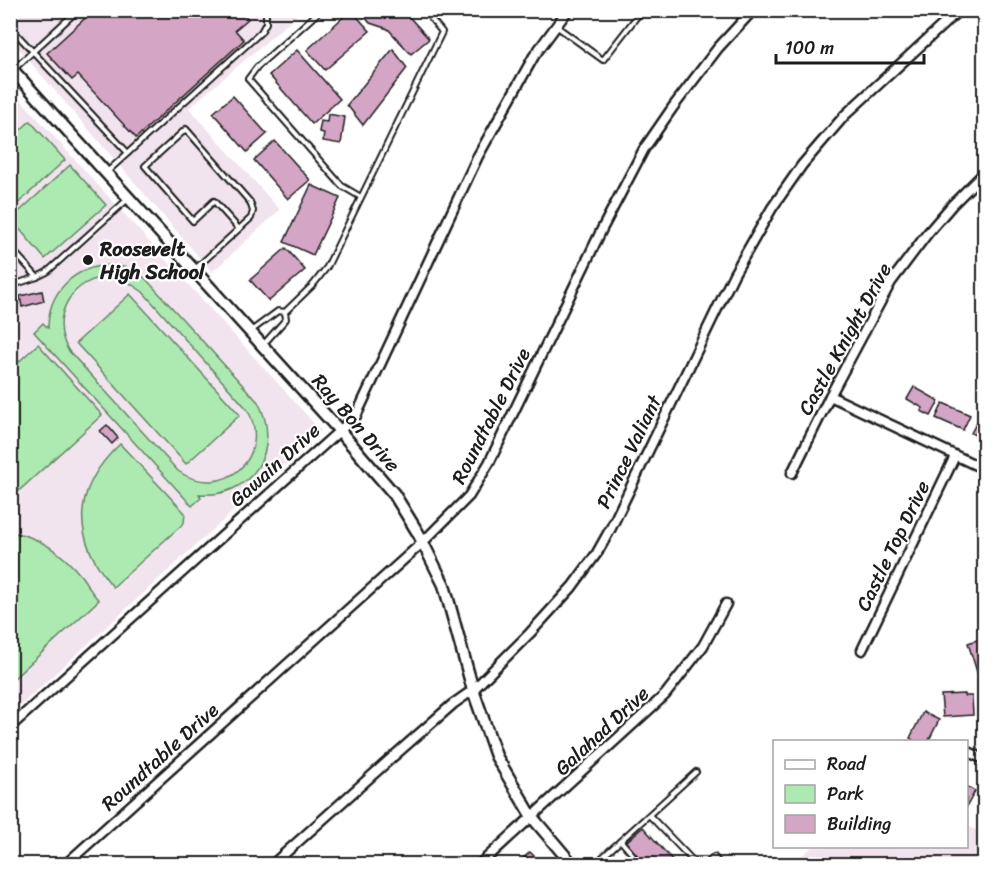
<svg xmlns="http://www.w3.org/2000/svg" width="995" height="875" font-family="Sriracha,sans-serif">
<rect width="100%" height="100%" fill="#fff"/>
<filter id="ink" filterUnits="userSpaceOnUse"><feTurbulence type="fractalNoise" baseFrequency=".0167" numOctaves="2"/><feDisplacementMap in="SourceGraphic" scale="12" xChannelSelector="R" yChannelSelector="G"/><feConvolveMatrix kernelMatrix="1 2 1 2 8 2 1 2 1" color-interpolation-filters="sRGB"/></filter>
<g filter="url(#ink)">
<g fill="#f2e4ee">
<polygon points="10,11 302,11 189,108 280,210 212,272 11,40"/>
<polygon points="11,89 321,431 11,714"/>
<polygon points="967,826 984,834 984,864 792,864 812,847 966,846"/>
</g>
<g fill="#adeab1" stroke="#648366" stroke-width="1.5" fill-rule="evenodd">
<polygon points="30,121 65,160 11,210 11,139"/>
<polygon points="70,165 106,205 45,259 11,219"/>
<path d="M111 265 129 268 145 278 258 402C283 448 252 499 199 494L201 498 192 506 34 332 43 323 48 328C48 291 75 266 111 265ZM103 277 125 280 143 292 247 409C274 456 223 502 178 471L68 350C51 318 68 284 103 277Z"/>
<polygon points="130,294 240,415 186,464 76,343"/>
<polygon points="38,344 102,415 11,498 11,369"/>
<path d="M120 444 185 513 184 523 113 587C71 537 72 489 120 444Z"/>
<path d="M11 532C40 537 63 553 82 577 88 585 91 593 99 600L11 681Z"/>
</g>
<g fill="#d4a5c5" stroke="#1c1c1c" stroke-width="1.5">
<polygon points="94,10 240,10 248,19 235,30 244,40 136,138 78,75 72,80 47,53"/>
<polygon points="351,10 370,31 325,70 307,50"/>
<polygon points="359,10 403,10 429,39 411,54 388,29 370,23"/>
<polygon points="393,49 407,68 363,125 347,105"/>
<polygon points="297,50 340,99 312,124 269,75"/>
<polygon points="233,96 267,134 247,152 213,113"/>
<polygon points="328,114 345,117 341,144 323,141 324,133 319,132 321,121 327,122"/>
<polygon points="275,141 310,180 288,199 254,160"/>
<polygon points="311,185 340,198 313,255 284,242"/>
<polygon points="286,248 305,270 269,301 250,280"/>
<polygon points="42,291 44,301 22,307 20,296"/>
<polygon points="914,387 939,401 931,416 921,411 923,408 907,399"/>
<polygon points="943,403 970,415 963,430 936,418"/>
<polygon points="978,420 984,423 984,440 971,433"/>
<polygon points="107,425 118,438 112,444 100,431"/>
<polygon points="983,638 984,669 977,672 968,643"/>
<polygon points="965,694 965,696 972,696 973,715 943,717 941,695"/>
<polygon points="923,712 939,720 928,742 916,742 910,738"/>
<polygon points="966,786 975,791 966,808"/>
<polygon points="643,827 676,864 636,864 641,860 626,842"/>
<polygon points="530,852 542,864 517,864"/>
</g>
<g fill="none" stroke-linecap="round" stroke-linejoin="round">
<g stroke="#1c1c1c" stroke-width="8">
<g id="service">
<polyline points="321,10 257,67 248,79 342,186 359,196"/>
<polyline points="556,26 603,60 642,10"/>
<polyline points="10,27 128,153"/>
<polyline points="14,69 78,10"/>
<polyline points="107,172 261,32 266,23 266,10"/>
<polyline points="10,247 37,277"/>
<polyline points="195,269 251,218 253,211 250,202 186,129 145,166 193,221 214,201 239,229"/>
<polyline points="10,286 37,277 47,272 129,198"/>
<polyline points="251,331 278,311 285,312"/>
<polyline points="263,345 286,319 285,312 313,285 327,267 442,32 424,10"/>
<polyline points="650,816 696,864"/>
<polyline points="621,841 633,855 624,864"/>
<polyline points="595,864 696,772"/>
<polyline points="706,864 714,857 720,864"/>
</g>
</g>
<g stroke="#1c1c1c" stroke-width="13">
<g id="minor">
<polyline points="830,396 984,469"/>
<polyline points="792,473 830,396 891,282 927,234 952,205 984,173"/>
<polyline points="862,650 955,456"/>
<polyline points="10,727 356,416 478,156 534,56 568,10"/>
<polyline points="966,751 984,759"/>
<polyline points="66,864 423,542 469,496 489,463 602,229 644,149 673,107 718,48 753,10"/>
<polyline points="273,864 387,762 453,704 473,690 530,633 572,587 597,553 611,528 734,274 772,208 802,165 845,115 959,10"/>
<polyline points="480,864 665,695 703,646 726,604"/>
</g>
</g>
<g stroke="#1c1c1c" stroke-width="15">
<polyline id="tertiary" points="10,67 339,430 394,494 418,533 444,585 473,690 496,756 532,817 572,864"/>
</g>
<use href="#service" stroke="#fff" stroke-width="4"/>
<use href="#minor" stroke="#fff" stroke-width="8"/>
<use href="#tertiary" stroke="#fff" stroke-width="10"/>
</g>
</g>
<circle fill="#1c1c1c" stroke="#fff" stroke-width="2" cx="88" cy="260" r="6"/>
<g text-anchor="middle" dominant-baseline="central" stroke-width="4.5" stroke-linejoin="round" paint-order="stroke">
<g font-size="20" font-weight="bold" fill="#1c1c1c" stroke="#fff" text-anchor="start">
<text x="100" y="249">Roosevelt<tspan x="100" dy="23">High School</tspan></text>
</g>
<g font-size="20" fill="#1c1c1c" stroke="#fff">
<text transform="translate(845 339) rotate(-61)">Castle Knight Drive</text>
<text transform="translate(491 416) rotate(-63)">Roundtable Drive</text>
<text transform="translate(356 423) rotate(49)">Ray Bon Drive</text>
<text transform="translate(629 452) rotate(-64)">Prince Valiant</text>
<text transform="translate(275 465) rotate(-42)">Gawain Drive</text>
<text transform="translate(893 546) rotate(-64)">Castle Top Drive</text>
<text transform="translate(602 731) rotate(-43)">Galahad Drive</text>
<text transform="translate(160 757) rotate(-42)">Roundtable Drive</text>
</g>
</g>
<rect width="995" height="875" fill="none" stroke="#fff" stroke-width="36"/>
<rect x="18" y="18" width="959" height="839" fill="none" stroke="#1c1c1c" stroke-width="2" filter="url(#ink)"/>
<rect x="773" y="740" width="195" height="108" fill="#ffffff" stroke="#a4a4a4" stroke-width="1.5"/>
<rect x="785" y="760" width="30" height="9" fill="#ffffff" stroke="#a4a4a4" stroke-width="1.5"/>
<text x="827" y="770" font-size="18" fill="#1c1c1c">Road</text>
<rect x="785" y="785" width="30" height="18" fill="#adeab1" stroke="#a4a4a4" stroke-width="1.5"/>
<text x="827" y="800" font-size="18" fill="#1c1c1c">Park</text>
<rect x="785" y="815" width="30" height="18" fill="#d4a5c5" stroke="#a4a4a4" stroke-width="1.5"/>
<text x="827" y="830" font-size="18" fill="#1c1c1c">Building</text>
<path d="M776 54v9h148v-9" fill="none" stroke="#1c1c1c" stroke-width="3"/>
<text x="785" y="54" font-size="18" fill="#1c1c1c" stroke="#ffffff" stroke-width="4.5" paint-order="stroke">100 m</text>
</svg>
